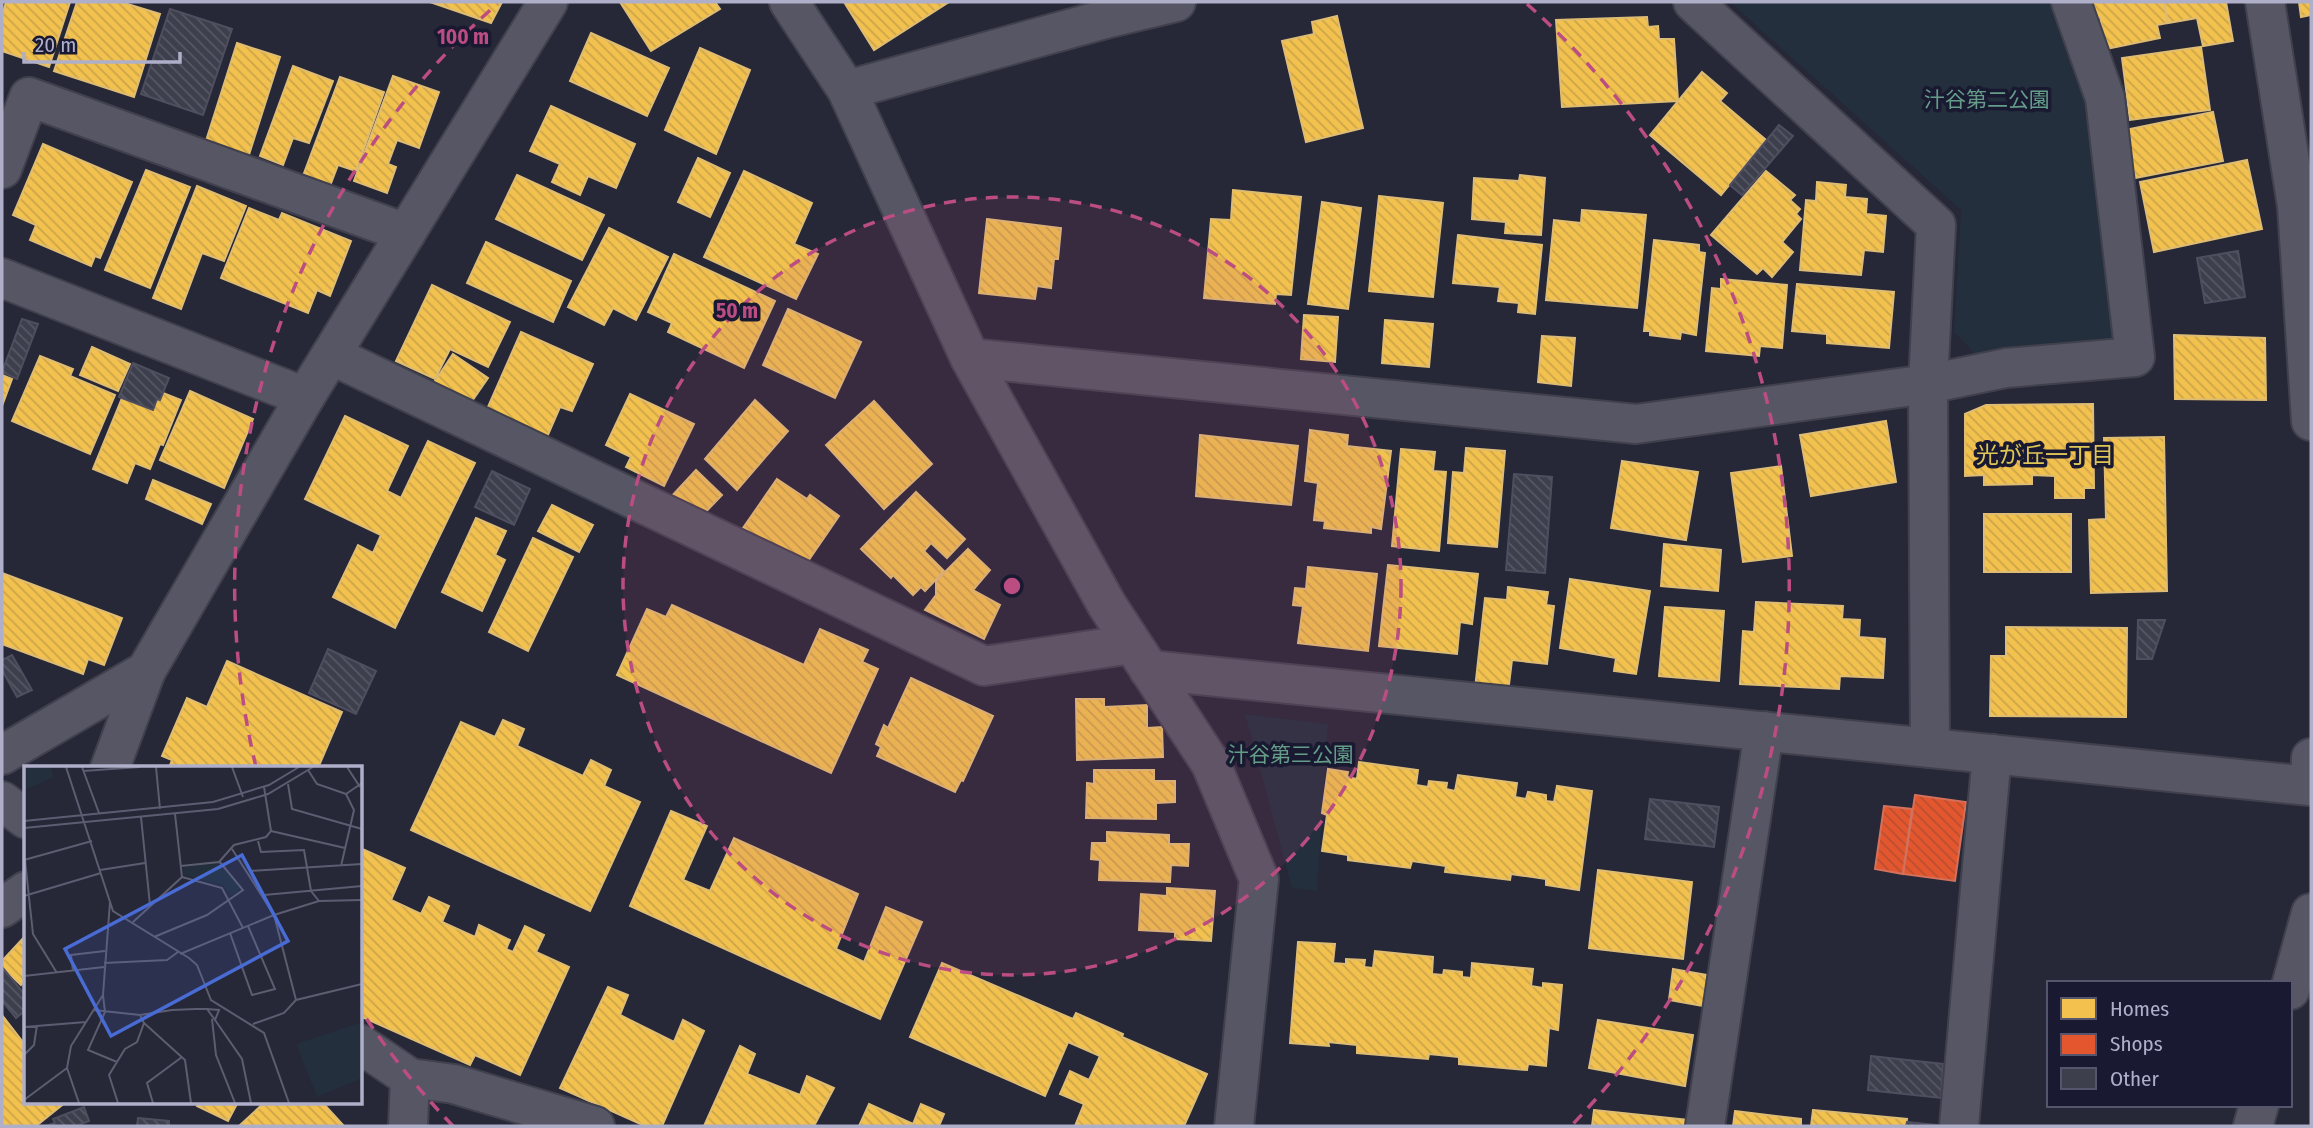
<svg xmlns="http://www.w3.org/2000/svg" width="2313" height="1128" font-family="'Fira Sans Condensed','Noto Sans JP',sans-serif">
<defs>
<pattern id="homes-back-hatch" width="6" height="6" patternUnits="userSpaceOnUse" patternTransform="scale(1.75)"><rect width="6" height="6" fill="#f2c14e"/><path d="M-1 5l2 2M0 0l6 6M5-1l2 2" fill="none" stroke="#cca54a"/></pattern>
<pattern id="shops-back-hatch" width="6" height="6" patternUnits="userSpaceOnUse" patternTransform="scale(1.75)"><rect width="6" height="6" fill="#e4572e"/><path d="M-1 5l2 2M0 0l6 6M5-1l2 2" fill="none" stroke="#b84e32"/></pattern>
<pattern id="building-back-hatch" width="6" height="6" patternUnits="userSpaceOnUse" patternTransform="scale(1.75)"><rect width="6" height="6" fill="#3e3f4d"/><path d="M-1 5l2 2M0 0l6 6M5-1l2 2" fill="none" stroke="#575865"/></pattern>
</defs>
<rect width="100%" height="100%" fill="#262737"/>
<g fill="#232f3d">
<polygon points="1730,2 2060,2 2090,99 2120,328 2106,349 1976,355 1954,332 1961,210"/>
<polygon points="1245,714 1328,724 1317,891 1292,888"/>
</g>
<g fill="url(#homes-back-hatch)" stroke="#debc73" stroke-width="2">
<polygon points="6,2 70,2 49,67 2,51 2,16"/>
<polygon points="77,2 121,2 160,14 134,97 54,71"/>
<polygon points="430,2 502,2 491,23"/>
<polygon points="620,2 715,2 720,9 651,51"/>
<polygon points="844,2 949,2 874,50"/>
<polygon points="2092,2 2164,2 2168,23 2157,25 2160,38 2106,49 2100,17 2095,17"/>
<polygon points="2164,2 2226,2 2233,41 2203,46 2197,18 2168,23"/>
<polygon points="2299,2 2311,2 2311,15 2301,17"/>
<polygon points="1337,16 1363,128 1306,142 1282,41 1314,34 1312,22"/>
<polygon points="1647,17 1648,27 1658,26 1659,39 1674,39 1678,101 1562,107 1556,20"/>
<polygon points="591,33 669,68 647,116 570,81"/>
<polygon points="237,43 280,57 247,161 204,147"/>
<polygon points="2201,47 2210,110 2130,120 2122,58"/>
<polygon points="700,48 750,70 716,154 665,130"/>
<polygon points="293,66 333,81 309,143 293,138 283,165 260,156"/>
<polygon points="1702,72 1727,93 1720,101 1766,140 1721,195 1650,135"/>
<polygon points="393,76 439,92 419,148 397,140 388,164 396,167 387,193 354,181"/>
<polygon points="340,77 384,92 356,171 338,165 330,186 303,176"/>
<polygon points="551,106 635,144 616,188 588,176 580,195 552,182 560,164 530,151"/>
<polygon points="2213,112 2223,161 2135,178 2125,130"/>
<polygon points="43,144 132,182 100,258 95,256 91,266 30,240 36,225 13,215"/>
<polygon points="698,158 730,173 710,217 678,202"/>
<polygon points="2247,160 2262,229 2154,252 2140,182"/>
<polygon points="146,170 190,187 150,288 105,270"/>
<polygon points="744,171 812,203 794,244 818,254 796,299 704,257"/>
<polygon points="1766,171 1795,195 1790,200 1800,209 1796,214 1801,219 1782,242 1793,252 1772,277 1763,268 1757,274 1711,235"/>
<polygon points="517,175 604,215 582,260 496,219"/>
<polygon points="1520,175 1545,178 1541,235 1505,233 1506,222 1472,219 1474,178 1519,181"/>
<polygon points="1817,182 1846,185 1845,197 1867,199 1866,214 1886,216 1883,252 1864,250 1861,275 1800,270 1806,200 1816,201"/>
<polygon points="197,186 246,206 224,261 202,253 181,309 153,298"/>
<polygon points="1233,190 1301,197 1291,295 1276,294 1275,304 1204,298 1211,219 1231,220"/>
<polygon points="1379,196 1443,203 1433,297 1369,291"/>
<polygon points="1322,202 1361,208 1348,309 1308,304"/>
<polygon points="249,208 279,220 282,213 351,241 330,296 317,290 308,313 221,278"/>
<polygon points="1582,210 1646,215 1637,308 1546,300 1554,220 1581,223"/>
<polygon points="987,219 1061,228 1058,259 1054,259 1051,288 1037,286 1035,299 979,293"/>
<polygon points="609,228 668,257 636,320 613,308 604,325 568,307"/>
<polygon points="1458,235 1542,245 1535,314 1518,312 1519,303 1498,301 1500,287 1453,283"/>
<polygon points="1654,240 1699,245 1699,252 1705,253 1696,335 1681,332 1680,339 1650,335 1650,331 1644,331"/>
<polygon points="486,242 571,281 553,322 467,283"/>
<polygon points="674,254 775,301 744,368 668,332 672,323 648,312"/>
<polygon points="1721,279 1787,285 1782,348 1760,346 1759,356 1706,351 1712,288 1721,289"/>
<polygon points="1797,284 1894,292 1889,348 1827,343 1827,334 1792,331"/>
<polygon points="432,285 510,322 488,367 450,349 435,379 396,361"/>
<polygon points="788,309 861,342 835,398 763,365"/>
<polygon points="1304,315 1338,317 1335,362 1301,359"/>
<polygon points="1385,320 1433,324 1429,367 1382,363"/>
<polygon points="521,332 593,364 572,411 560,407 541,451 480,425"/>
<polygon points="2174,335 2265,338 2266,400 2175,399"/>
<polygon points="1542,336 1575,338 1571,386 1538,382"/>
<polygon points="92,347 130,364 118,391 80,375"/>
<polygon points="453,354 488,378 463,414 429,390"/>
<polygon points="40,356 73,369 70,376 115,395 90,454 12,421"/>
<polygon points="2,375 12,379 2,406"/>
<polygon points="190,391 253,419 224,488 160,460"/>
<polygon points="163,393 181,400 163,445 160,444 150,469 135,463 127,483 93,469 122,398 153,410 157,399 160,400"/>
<polygon points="630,394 694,424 664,486 626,467 631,457 606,445"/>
<polygon points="755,400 788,431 737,490 705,459"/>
<polygon points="874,401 932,464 884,509 826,445"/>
<polygon points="2093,404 2094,488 2084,488 2084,498 2055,498 2055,476 2032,475 2032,484 1984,485 1984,475 1965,476 1965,414 1986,405"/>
<polygon points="345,416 408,446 387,491 401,498 428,441 475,463 395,628 333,597 358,545 373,553 381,535 305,499"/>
<polygon points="1886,421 1896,482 1811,496 1800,435"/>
<polygon points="1310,430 1348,435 1347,446 1391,451 1381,529 1371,527 1371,533 1324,528 1325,521 1314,520 1318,483 1305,481"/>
<polygon points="1200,435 1298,446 1291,505 1196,496"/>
<polygon points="2164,437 2167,591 2091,593 2089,520 2106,519 2104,438"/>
<polygon points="1466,448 1505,451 1497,547 1448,543 1453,472 1464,473"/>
<polygon points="1401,449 1435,452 1433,471 1446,472 1439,551 1392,546"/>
<polygon points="1622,461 1698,472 1686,540 1611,528"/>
<polygon points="1781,466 1792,556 1743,562 1731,473"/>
<polygon points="696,470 722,495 696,522 670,498"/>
<polygon points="777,479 807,499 810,495 839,516 806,564 787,550 783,555 743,528"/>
<polygon points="153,480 211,504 202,524 146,499"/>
<polygon points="916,492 965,539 947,558 931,543 924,551 944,571 925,591 921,587 913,595 893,575 891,578 861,549"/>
<polygon points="552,505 593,525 579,552 538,531"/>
<rect x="1984" y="514" width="87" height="58"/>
<polygon points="476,518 506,531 495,555 505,560 482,611 442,592"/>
<polygon points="533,538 573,557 528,651 489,632"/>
<polygon points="1664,544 1721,550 1718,591 1661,586"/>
<polygon points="968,549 990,570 973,590 1000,605 984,639 925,610 936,595 936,581"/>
<polygon points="1388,565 1478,574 1472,624 1460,622 1457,654 1379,646"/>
<polygon points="1308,567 1377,574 1368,651 1298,643 1303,606 1293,605 1295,588 1306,589"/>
<polygon points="2,573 122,618 104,665 88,659 83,674 2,644 4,632 2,631"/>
<polygon points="1570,579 1650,591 1636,674 1614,671 1616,658 1560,648"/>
<polygon points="1508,587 1548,592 1546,605 1554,606 1547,664 1512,660 1508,693 1475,689 1485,598 1507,600"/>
<polygon points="1756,602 1843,606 1842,619 1860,620 1859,637 1885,639 1883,678 1840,676 1839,689 1740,684 1743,631 1754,632"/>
<polygon points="672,605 804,665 820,629 868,650 862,662 878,669 831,773 617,675 647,609 666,617"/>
<polygon points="1665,607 1724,611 1719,681 1659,676"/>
<polygon points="2006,627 2127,628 2126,717 1990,716 1991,656 2006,656"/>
<polygon points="227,661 342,712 318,768 169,768 172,760 162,756 187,698 207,707"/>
<polygon points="911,678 993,716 963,781 961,780 955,792 877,756 881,747 876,744 884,725 888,728"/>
<polygon points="1076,699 1104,699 1104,707 1147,705 1147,728 1162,727 1163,757 1077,760"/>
<polygon points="503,720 524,729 517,746 583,776 591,760 611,770 604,786 640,802 590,911 411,830 461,722 495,737"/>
<polygon points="1359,762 1418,770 1416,785 1428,787 1429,781 1447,783 1446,789 1455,791 1458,775 1517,783 1515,797 1526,799 1528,792 1546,795 1546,801 1554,802 1557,786 1592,791 1579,890 1546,885 1546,879 1511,874 1510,880 1445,872 1446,866 1412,861 1410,868 1348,860 1348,855 1322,851 1327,815 1322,813 1328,769 1348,772 1347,777 1357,779"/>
<polygon points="1094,770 1154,770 1154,781 1175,781 1175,802 1156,803 1156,819 1086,818 1087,783 1094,784"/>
<polygon points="671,811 707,826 683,880 710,891 734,838 858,894 836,949 864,962 886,907 922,922 880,1019 630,906"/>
<polygon points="1107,832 1169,835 1169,844 1189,844 1188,866 1171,865 1170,882 1099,880 1100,860 1091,859 1092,843 1107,843"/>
<polygon points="360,848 405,868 391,900 421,914 429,897 449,906 442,922 475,937 479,925 510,940 506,949 513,952 525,926 544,935 536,952 569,967 520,1075 475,1055 470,1065 360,1016"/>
<polygon points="1598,870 1692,882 1683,959 1589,948"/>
<polygon points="1167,888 1215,891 1211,941 1175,939 1175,932 1139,930 1141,894 1167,896"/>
<polygon points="26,935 26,979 21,985 2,967 2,961"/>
<polygon points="1298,942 1335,944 1333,963 1346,964 1346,959 1365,960 1364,967 1373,968 1375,951 1433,957 1432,974 1443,975 1444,970 1462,972 1462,977 1471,978 1472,963 1533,969 1531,986 1543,988 1543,983 1562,985 1558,1030 1549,1028 1546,1066 1528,1064 1527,1070 1459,1064 1459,1057 1429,1054 1428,1059 1357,1053 1357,1045 1328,1042 1329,1046 1290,1043"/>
<polygon points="942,963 1073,1019 1076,1013 1123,1034 1122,1037 1207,1074 1184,1126 1075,1126 1084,1104 1060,1094 1070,1071 1089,1080 1100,1056 1068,1042 1045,1096 910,1037"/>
<polygon points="1673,969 1713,976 1709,1007 1669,1000"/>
<polygon points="608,987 628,995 620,1015 674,1042 683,1020 704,1031 662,1126 645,1126 560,1088"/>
<polygon points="2,1015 26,1046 26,1102 66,1102 36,1126 2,1126"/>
<polygon points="1598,1020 1693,1035 1685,1086 1589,1068"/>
<polygon points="740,1046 755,1054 747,1074 800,1095 807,1076 834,1088 814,1126 704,1126"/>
<polygon points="199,1102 238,1102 228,1121 197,1106"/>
<polygon points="265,1102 322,1102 344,1126 239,1126"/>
<polygon points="869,1104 913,1124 921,1104 944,1114 939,1126 859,1126"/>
<polygon points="1594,1110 1688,1120 1687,1126 1592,1126"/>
<polygon points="1813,1110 1907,1119 1906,1126 1811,1126"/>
<polygon points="1735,1111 1801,1119 1801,1126 1733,1126"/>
</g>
<g fill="url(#shops-back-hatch)" stroke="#d4715c" stroke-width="2">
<polygon points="1915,795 1966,802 1955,881 1903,874"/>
<polygon points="1884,806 1912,809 1903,874 1875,869"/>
</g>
<g fill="url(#building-back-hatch)" stroke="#4e4e5f" stroke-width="2">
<polygon points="170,9 232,29 203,115 141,94"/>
<polygon points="1779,125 1793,136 1742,195 1730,185"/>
<polygon points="2238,251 2245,297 2205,303 2197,258"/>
<polygon points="22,319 38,324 17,379 2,372"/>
<polygon points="133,363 169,378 160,400 157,399 153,410 119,397"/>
<polygon points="492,471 530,489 514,525 475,507"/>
<polygon points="1514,474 1552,477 1545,573 1506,570"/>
<polygon points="2138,620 2165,620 2152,659 2137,659"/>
<polygon points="328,649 376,671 356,714 309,693"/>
<polygon points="12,655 32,690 17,697 2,670 2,660"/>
<polygon points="1650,799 1719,807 1714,847 1645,839"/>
<polygon points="2,967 26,996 26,1010 16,1018 2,1001"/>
<polygon points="1871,1056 1943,1064 1941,1098 1868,1090"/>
<polygon points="84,1107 89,1121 76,1126 45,1126 55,1123 53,1119"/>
<polygon points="138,1118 169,1121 169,1126 137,1126"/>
<polygon points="1907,1122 1947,1126 1906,1126"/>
</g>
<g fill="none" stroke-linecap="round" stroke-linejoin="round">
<g stroke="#41414e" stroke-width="42">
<g id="minor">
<polyline points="789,2 847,90 970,358 1107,605 1211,764 1259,879 1234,1126"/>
<polyline points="1693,2 1936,225 1928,384 1930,748"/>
<polyline points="2265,2 2297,206 2311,421"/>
<polyline points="847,90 1109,18 1176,2"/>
<polyline points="2,169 29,97 406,233"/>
<polyline points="2,278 305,397"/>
<polyline points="331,355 984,666 1132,644"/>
<polyline points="970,358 1636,424 1928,384 2006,368 2135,357 2105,98 2071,2"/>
<polyline points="1149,670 2310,786 2311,758"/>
<polyline points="2,755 146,671 305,397 548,2"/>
<polyline points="110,768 146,671"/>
<polyline points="2,801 26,819"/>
<polyline points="2,908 26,891"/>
<polyline points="2290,990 2311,913"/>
<polyline points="360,1044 410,1078 454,1084 595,1126"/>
<polyline points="408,1126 410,1078"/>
<polyline points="1705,1126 1764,731"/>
<polyline points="1959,1126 1992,754"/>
<polyline points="2253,1126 2259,1105"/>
</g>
</g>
<use href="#minor" stroke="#565664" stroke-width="38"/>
</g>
<circle cx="1012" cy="586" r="389" fill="#bb4d82" fill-opacity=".12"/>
<g fill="none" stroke="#bb4d82" stroke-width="3.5" stroke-dasharray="12 9">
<circle cx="1012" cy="586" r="389"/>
<path d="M453 1126A777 777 0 0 1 364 1015M256 767A777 777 0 0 1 497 4M1527 4A777 777 0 0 1 1571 1126"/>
</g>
<g text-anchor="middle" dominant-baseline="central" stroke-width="7" stroke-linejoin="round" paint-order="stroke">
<g font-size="21" fill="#649c87" stroke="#191a32">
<text x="1987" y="100">汁谷第二公園</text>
<text x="1291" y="755">汁谷第三公園</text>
</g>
<g font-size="23" fill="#dec655" stroke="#191a32">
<text x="2045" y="455">光が丘一丁目</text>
</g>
</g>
<g transform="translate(24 766)">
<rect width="338" height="338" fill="#262737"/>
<path d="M0 1H27L30 11 0 24ZM194 95 217 122 207 130 199 119 160 109 159 102ZM338 256V312L293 331 272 278Z" fill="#232f3d"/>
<path fill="none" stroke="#5d5d71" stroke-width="2" d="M42 1 89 145 165 192 173 199 187 234 240 267 265 337M58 1 75 47M132 1 136 43M208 1 219 31M323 1 336 21M284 4 293 18 322 28M59 5 116 1M264 18 268 43 338 63M117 51 126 139M0 55 189 36 245 19 275 1M0 62 194 43 244 28 289 1M247 65 321 82M234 75 237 86 280 84 287 125 295 135M0 94 68 75M1 94 9 168 33 207M157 100 195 96 210 79 242 71 247 65 240 21M317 100 330 44 322 28 338 17M76 104 121 97M225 105 338 98M158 111 198 122 219 162M240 129 338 120M0 130 77 107M109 156 158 111 151 48M206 167 228 229 251 223 224 160M130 171 183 149 219 124 195 95M156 188 250 149 208 83M80 197 143 194 154 186M49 205 47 189 81 185M0 210 80 201M79 229 81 246 64 284 93 296M272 234 250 149 295 135 338 134M70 244 116 249 148 244 172 243H183L195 244 191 254 183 243M188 253 192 289 211 337M191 254 218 293 227 337M120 257 161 294 167 337M229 258 260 247 272 234 338 218M0 261 62 256M0 289 10 279 13 259M0 334 43 302M55 337 43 302 47 280 79 229 86 136M94 337 85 309 101 283 113 276 120 257 116 249M129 337 123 317 158 291"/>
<path fill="#496bd4" fill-opacity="0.15" stroke="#496bd4" stroke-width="3.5" d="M218 89 264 175 87 270 41 183Z"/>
<rect width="338" height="338" fill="none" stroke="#afafc9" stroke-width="3.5"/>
</g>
<circle cx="1012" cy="586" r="10" fill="#bb4d82" stroke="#191a32" stroke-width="3.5"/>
<g font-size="21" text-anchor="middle" font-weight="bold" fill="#bb4d82" stroke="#191a32" stroke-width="7" stroke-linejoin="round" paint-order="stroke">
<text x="463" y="44">100 m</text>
<text x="737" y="318">50 m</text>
</g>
<rect width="2313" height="1128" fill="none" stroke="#afafc9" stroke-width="7"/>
<rect x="2047" y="981" width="245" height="126" fill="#191a32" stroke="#55566e" stroke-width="2"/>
<rect x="2061" y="998" width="35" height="21" fill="#f2c14e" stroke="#55566e" stroke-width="2"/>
<text x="2110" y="1016" font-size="21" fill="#afafc9">Homes</text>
<rect x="2061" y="1034" width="35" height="21" fill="#e4572e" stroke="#55566e" stroke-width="2"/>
<text x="2110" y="1051" font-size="21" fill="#afafc9">Shops</text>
<rect x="2061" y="1068" width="35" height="21" fill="#3e3f4d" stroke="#55566e" stroke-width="2"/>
<text x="2110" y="1086" font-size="21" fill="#afafc9">Other</text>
<path d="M24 52v10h156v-10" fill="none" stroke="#afafc9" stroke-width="3.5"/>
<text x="35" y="52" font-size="21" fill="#afafc9" stroke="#191a32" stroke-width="5" paint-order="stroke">20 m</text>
</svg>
